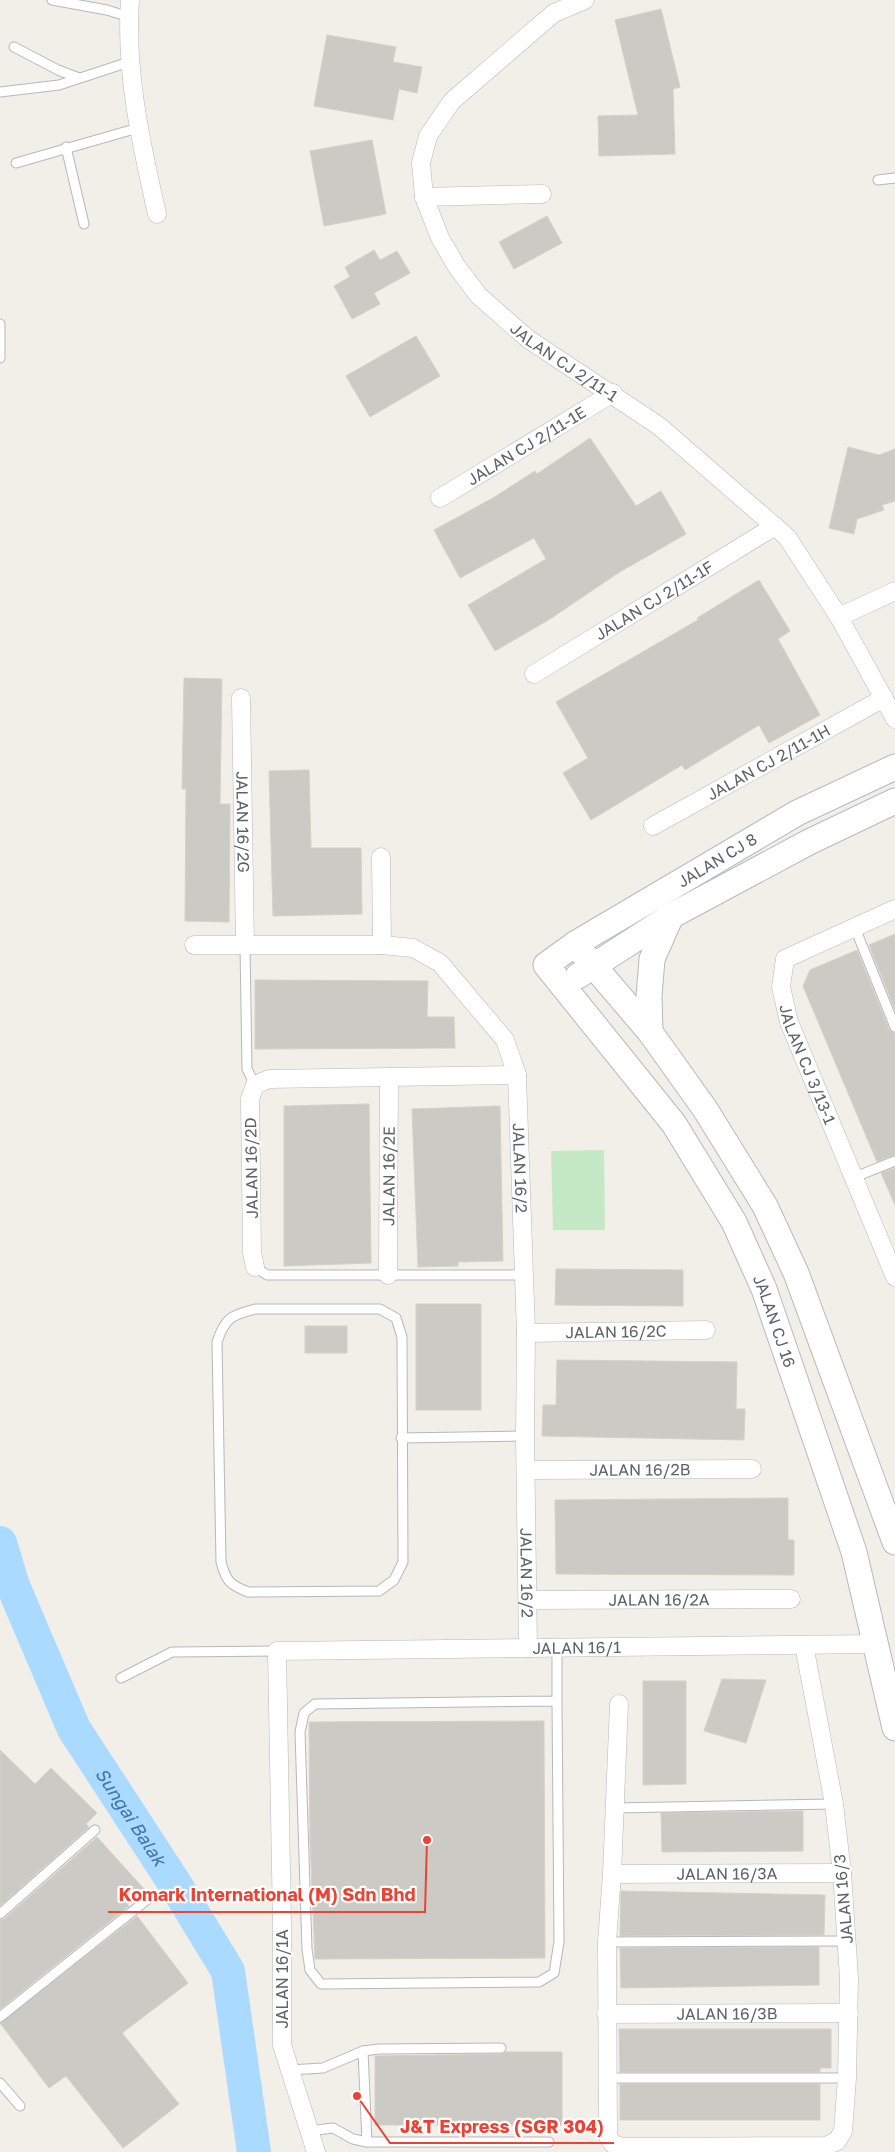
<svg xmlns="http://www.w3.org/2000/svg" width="895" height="2152" font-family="'Golos Text',sans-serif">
<rect width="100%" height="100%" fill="#f1efe8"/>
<polygon fill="#c5e8c5" points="604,1150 605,1230 553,1230 551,1151"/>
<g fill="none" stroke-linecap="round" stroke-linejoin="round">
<path stroke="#aadaff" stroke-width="34" id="s1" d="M0 1543 13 1586 74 1729 175 1884 228 1971 254 2152"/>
</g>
<g fill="#cccac5" stroke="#d6d1c6">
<polygon points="661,9 680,87 673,89 675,154 599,156 598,116 638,115 615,20"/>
<polygon points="327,35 396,47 393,62 422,67 417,93 399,89 393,120 314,106"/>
<polygon points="372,140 386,214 324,226 310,151"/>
<polygon points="547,216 562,243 514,269 499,242"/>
<polygon points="374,250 380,260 397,251 410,273 374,293 380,304 352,319 334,286 350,277 345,267"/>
<polygon points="416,336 440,376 370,417 346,376"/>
<polygon points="590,438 636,506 661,491 686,534 618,573 550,619 495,651 468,605 546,559 534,538 460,578 434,530 493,498 535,471 537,474"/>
<polygon points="848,447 879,455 895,449 895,501 882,505 884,510 857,519 854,534 829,528"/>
<polygon points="759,580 790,631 778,639 820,715 769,743 759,725 685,770 682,765 591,820 563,773 588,758 556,702 698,620 697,618"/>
<polygon points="184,678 222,679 220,804 230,804 229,922 185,921 186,789 182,789"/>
<polygon points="309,770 311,848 361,848 362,914 273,916 269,771"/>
<polygon points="895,934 895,1010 869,945"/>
<polygon points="857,950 889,1029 895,1033 895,1155 877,1162 803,986 810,970"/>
<polygon points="255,980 428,981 427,1017 454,1017 455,1048 255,1049"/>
<polygon points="369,1104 371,1263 284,1266 284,1106"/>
<polygon points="500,1106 503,1261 458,1262 458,1266 418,1267 412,1109"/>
<polygon points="895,1168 895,1205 881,1173"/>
<polygon points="556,1269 683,1270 683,1306 555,1305"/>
<rect x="416" y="1304" width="65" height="106"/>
<rect x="305" y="1326" width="42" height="27"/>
<polygon points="557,1360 737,1362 736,1409 745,1409 744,1440 542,1436 543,1405 556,1405"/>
<polygon points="788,1498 788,1540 794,1540 794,1575 556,1574 555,1500"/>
<polygon points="722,1679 766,1680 746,1743 704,1731"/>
<polygon points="643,1681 686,1681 686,1784 643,1785"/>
<polygon points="544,1721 545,1958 315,1959 310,1840 309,1722"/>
<polygon points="0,1750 35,1784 51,1768 97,1813 86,1824 89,1827 0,1906"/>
<polygon points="803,1811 803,1851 662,1852 661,1813"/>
<polygon points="97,1837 144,1889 127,1904 129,1906 0,2009 0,1920 4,1919"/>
<polygon points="621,1891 825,1895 824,1935 620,1936"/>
<polygon points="137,1916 188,1983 122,2033 179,2104 123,2148 66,2076 49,2088 0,2023"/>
<polygon points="819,1947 819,1985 621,1988 620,1948"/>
<polygon points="619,2029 831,2029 831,2068 820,2068 820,2072 620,2072"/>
<polygon points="506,2052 562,2052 562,2125 375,2125 375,2056 501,2054"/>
<rect x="620" y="2084" width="200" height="36"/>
</g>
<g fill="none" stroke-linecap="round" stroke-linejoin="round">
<g stroke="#b5b8bc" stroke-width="11">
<g id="lane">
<polyline points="52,0 107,10 129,17"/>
<polyline points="14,47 58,70 79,78"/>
<polyline points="0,92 59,85 129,62"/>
<polyline points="66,147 84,224"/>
<polyline points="16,163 138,128"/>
<polyline points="878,180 895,178"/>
<polyline points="0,324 0,358"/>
<polyline points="855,928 895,1027"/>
<polyline points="245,946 247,1069 255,1085"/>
<polyline points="855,1177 895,1161"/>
<polyline points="255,1267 267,1275 525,1275"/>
<path d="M255 1309H380L396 1318 402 1337 403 1562 394 1580 379 1591 248 1592C230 1585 226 1581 221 1562L217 1342C225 1318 231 1315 255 1309Z"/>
<polyline points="401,1438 525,1436"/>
<polyline points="557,1648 557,1701 315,1704 304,1713 300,1732 307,1949 310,1970 321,1984 539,1982 554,1973 559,1942 557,1701"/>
<polyline points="121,1678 172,1652 277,1651"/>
<polyline points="615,1808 834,1804"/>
<polyline points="0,1914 95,1830"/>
<polyline points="607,1942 847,1941"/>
<polyline points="0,2017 148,1899"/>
<polyline points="363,2051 367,2142"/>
<polyline points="289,2070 323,2068 363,2051 379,2049 501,2048"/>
<polyline points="607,2078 847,2078"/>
<polyline points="0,2083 20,2106"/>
<polyline points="309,2131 333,2128 353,2139 367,2142 549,2142"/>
</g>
</g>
<g stroke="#b5b8bc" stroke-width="19">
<g id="street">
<path d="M130 0C125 73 141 143 157 214"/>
<path id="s2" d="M585 0 554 13 452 101 428 136 421 163 424 197 440 238 457 267 479 296 528 339 659 426 787 537 839 617 895 719"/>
<polyline points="424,197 542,194"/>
<path id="s3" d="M440 498 613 393"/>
<polyline points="839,617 895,591"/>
<path id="s4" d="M534 674 775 526"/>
<path id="s5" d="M241 698 245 946"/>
<path id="s6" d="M653 826 884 698"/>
<polyline points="381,857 382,945"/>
<path id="s7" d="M895 909 785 959 781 987 789 1022 895 1277"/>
<path id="s8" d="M194 945H382L413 948 440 963 505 1040 517 1075 526 1333 525 1436 528 1648"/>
<polyline points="255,1267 252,1252 250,1099 255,1085 269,1079 517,1075"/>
<path id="s9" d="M388 1275 389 1077"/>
<path id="s10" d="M526 1333 706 1330"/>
<path id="s11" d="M526 1470 752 1469"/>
<path id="s12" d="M528 1600 791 1599"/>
<polyline points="619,1704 612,1874 607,1942 608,2137 613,2144 623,2147 826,2146 837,2141 843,2131 847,2078 849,1978 842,1873 834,1804 804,1645"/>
<path id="s13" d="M612 1874 842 1873"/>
<path id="s14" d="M606 2014 849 2013"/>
<path id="s15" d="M316 2152 282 2045V1923L277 1651 877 1644"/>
</g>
</g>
<g stroke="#b6babf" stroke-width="27">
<g id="secondary">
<path id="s16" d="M895 767 797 813 575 944 546 965 674 1124 734 1222 764 1289 854 1552 895 1728"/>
<polyline points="575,944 650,1032 705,1109 765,1206 796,1273 895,1542"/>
<polyline points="578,976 671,916 809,842 895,801"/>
<polyline points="650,1032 649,996 652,959 671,916"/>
</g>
</g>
<use href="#lane" stroke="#fff" stroke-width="9"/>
<use href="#street" stroke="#fff" stroke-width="18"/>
<use href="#secondary" stroke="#fff" stroke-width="25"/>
</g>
<g text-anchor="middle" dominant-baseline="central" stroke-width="4.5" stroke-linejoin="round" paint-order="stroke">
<g font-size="16" fill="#5f6368" stroke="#fff">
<text stroke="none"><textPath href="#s2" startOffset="495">JALAN CJ 2/11-1</textPath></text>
<text stroke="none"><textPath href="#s3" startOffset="101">JALAN CJ 2/11-1E</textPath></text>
<text stroke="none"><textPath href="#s4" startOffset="141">JALAN CJ 2/11-1F</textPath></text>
<text stroke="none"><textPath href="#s6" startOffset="132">JALAN CJ 2/11-1H</textPath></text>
<text stroke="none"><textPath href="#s5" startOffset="124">JALAN 16/2G</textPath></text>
<text transform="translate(717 860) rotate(-31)">JALAN CJ 8</text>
<text stroke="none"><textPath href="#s7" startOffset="231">JALAN CJ 3/13-1</textPath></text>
<text transform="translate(251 1168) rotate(-91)">JALAN 16/2D</text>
<text stroke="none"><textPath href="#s8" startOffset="481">JALAN 16/2</textPath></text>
<text stroke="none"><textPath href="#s9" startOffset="99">JALAN 16/2E</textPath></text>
<text stroke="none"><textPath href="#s16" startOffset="828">JALAN CJ 16</textPath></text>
<text stroke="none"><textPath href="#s10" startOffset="90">JALAN 16/2C</textPath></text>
<text stroke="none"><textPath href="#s11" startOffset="114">JALAN 16/2B</textPath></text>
<text stroke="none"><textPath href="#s8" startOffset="886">JALAN 16/2</textPath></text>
<text stroke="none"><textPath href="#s12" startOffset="131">JALAN 16/2A</textPath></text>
<text stroke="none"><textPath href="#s15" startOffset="806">JALAN 16/1</textPath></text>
<text stroke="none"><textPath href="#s13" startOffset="115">JALAN 16/3A</textPath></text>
<text transform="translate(843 1899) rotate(-95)">JALAN 16/3</text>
<text transform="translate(282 1979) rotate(-90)">JALAN 16/1A</text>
<text stroke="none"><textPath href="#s14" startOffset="121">JALAN 16/3B</textPath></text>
</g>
<g font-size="18" font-style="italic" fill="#4174aa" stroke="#fff">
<text stroke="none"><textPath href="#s1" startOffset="305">Sungai Balak</textPath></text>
</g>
</g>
<path fill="none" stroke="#ea4335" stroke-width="2" d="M427 1840L425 1912H108M357 2096L390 2143H614"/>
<g fill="#ea4335" stroke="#fff" stroke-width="2">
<circle cx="427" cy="1840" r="5"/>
<circle cx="357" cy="2096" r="5"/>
</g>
<g font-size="18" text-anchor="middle" font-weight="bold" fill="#ea4335" stroke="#fff" stroke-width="4.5" stroke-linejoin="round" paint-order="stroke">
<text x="267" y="1901">Komark International (M) Sdn Bhd</text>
<text x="502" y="2133">J&amp;T Express (SGR 304)</text>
</g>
</svg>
